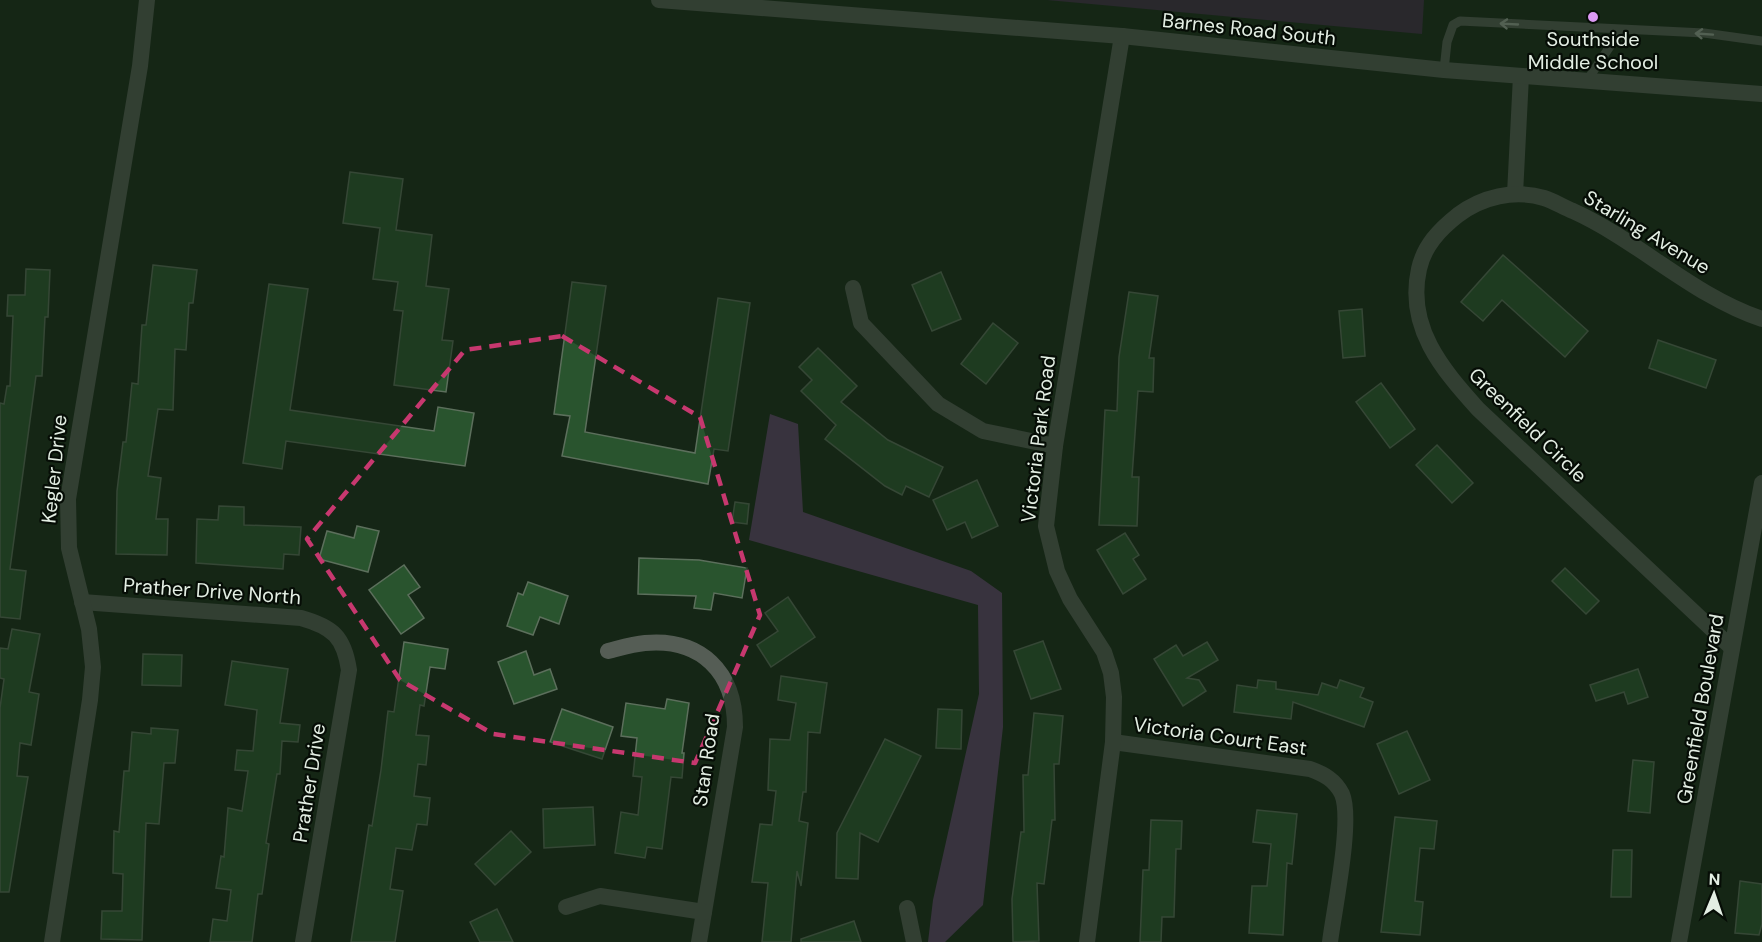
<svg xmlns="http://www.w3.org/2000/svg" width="1762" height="942" font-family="'DM Sans',sans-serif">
<rect width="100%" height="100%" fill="#152616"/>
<polygon fill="#402a48" points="1047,0 1424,0 1422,34"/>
<polygon fill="#63436f" points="770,414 798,424 803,512 971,571 1002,593 1003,727 983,905 945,942 928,942 933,900 979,694 978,605 749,540"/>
<g fill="#29542e" stroke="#5c6f5c" stroke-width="1.5">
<polygon points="350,172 403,179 396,230 432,235 426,286 449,289 442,340 453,341 446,392 394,385 403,311 394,310 398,282 373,279 380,228 343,223"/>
<polygon points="1503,255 1588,331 1565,357 1502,300 1483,321 1461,302"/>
<polygon points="153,265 197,270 193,303 189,303 186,350 175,349 173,410 158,409 148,476 161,478 156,519 168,519 167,555 116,554 117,491 123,442 126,442 132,383 138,384 142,325 146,325"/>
<polygon points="26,269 50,270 48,317 45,317 42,376 36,376 10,569 26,571 20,619 0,617 0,403 4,404 7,386 10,386 13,316 7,316 8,295 25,295"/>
<polygon points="941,272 961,319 932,331 912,285"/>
<polygon points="572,282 606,286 585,432 695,453 718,298 750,303 728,451 714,449 708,484 562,456 570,416 554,414"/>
<polygon points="269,284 308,289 290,410 434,431 438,407 474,413 465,466 286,441 282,469 243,463"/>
<polygon points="1129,292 1158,296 1149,358 1154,358 1153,392 1138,391 1132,477 1139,477 1137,526 1099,525 1105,410 1117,411 1119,357"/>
<polygon points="1362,309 1365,356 1343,358 1339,311"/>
<polygon points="993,323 1018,343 986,384 961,364"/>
<polygon points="1658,340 1716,360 1706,388 1649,368"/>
<polygon points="818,348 857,386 841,402 888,440 943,467 929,497 906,486 902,495 885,486 825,439 836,425 801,391 812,380 799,367"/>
<polygon points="1381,383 1415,429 1390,448 1356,402"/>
<polygon points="1437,445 1473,483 1452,503 1416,465"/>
<polygon points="977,480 998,526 972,538 965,522 947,530 933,500"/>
<polygon points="735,502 749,504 747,524 732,522"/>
<polygon points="219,506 244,507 244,525 301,527 299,555 284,554 283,569 196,563 197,519 218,520"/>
<polygon points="357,526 379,531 368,572 319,559 327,531 354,538"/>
<polygon points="1125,533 1139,555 1133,559 1146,579 1123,594 1097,550"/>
<polygon points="639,558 699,560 747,568 742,598 714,593 711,610 694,608 696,596 638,594"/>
<polygon points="404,565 420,587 408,595 424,618 401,634 369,590"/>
<polygon points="1565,568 1599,601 1586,614 1552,581"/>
<polygon points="528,582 568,596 559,624 540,617 533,635 507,626 518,593 523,595"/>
<polygon points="788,597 815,637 771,667 757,645 778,631 765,613"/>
<polygon points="12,629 40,634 29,692 39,694 31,745 20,743 17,776 28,777 9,892 0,892 0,708 4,679 0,678 0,648 8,649"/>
<polygon points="1043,641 1061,689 1031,699 1014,651"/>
<polygon points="404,642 448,649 445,669 430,667 424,706 420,705 416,735 429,736 426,765 418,764 414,796 430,798 427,825 417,824 412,850 396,848 390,889 403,891 395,942 351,942 369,825 372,826 381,770 388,711 394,712"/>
<polygon points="1207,642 1218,660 1187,678 1199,680 1206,691 1183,706 1154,659 1176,645 1183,656"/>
<polygon points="526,651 534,675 550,669 557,689 514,704 498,662"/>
<polygon points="143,654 182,655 181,686 142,685"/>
<polygon points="232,661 288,669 280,723 300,725 298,742 282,741 280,774 277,774 266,843 269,844 262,894 258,894 252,942 210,942 213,919 227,921 231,890 216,888 221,856 224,857 228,808 242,811 248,771 235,770 237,750 253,751 257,710 225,705"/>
<polygon points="1638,669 1648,697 1628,704 1624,692 1596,701 1590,685"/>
<polygon points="781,676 827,683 820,733 808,732 806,792 803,792 799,821 808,823 801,886 797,871 791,942 762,942 768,883 752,882 760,824 772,825 776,791 768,790 770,739 790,740 796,703 778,700"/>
<polygon points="1258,680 1276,682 1276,689 1318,695 1322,683 1337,688 1340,680 1364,688 1360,697 1373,702 1364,727 1293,702 1291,719 1234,712 1237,685 1257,688"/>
<polygon points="667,699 689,703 682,753 684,753 682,778 671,777 662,849 647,847 645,858 615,853 621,812 638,815 642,777 633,776 637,738 621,736 626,703 665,709"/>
<polygon points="562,709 613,727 602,759 550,742"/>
<polygon points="938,709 962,710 961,749 936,748"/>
<polygon points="1034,713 1063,716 1059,764 1054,764 1055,820 1052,820 1044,884 1037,883 1039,941 1013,942 1012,899 1021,832 1024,832 1023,775 1028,775"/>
<polygon points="151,728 178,730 175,763 164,763 159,824 146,823 142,940 101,939 102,911 122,911 123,874 113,873 114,831 119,832 124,771 129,771 132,732 151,734"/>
<polygon points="1407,731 1430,780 1399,794 1377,744"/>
<polygon points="885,739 921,756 878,842 860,833 858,879 836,878 837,833"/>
<polygon points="1633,760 1654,762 1650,813 1628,811"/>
<polygon points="593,807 595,845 544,848 543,809"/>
<polygon points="1257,810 1297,814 1292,864 1287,863 1283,935 1249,933 1252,886 1267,886 1271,844 1253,842"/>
<polygon points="1395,817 1437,821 1434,849 1420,848 1415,901 1423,902 1420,935 1381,932"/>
<polygon points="1151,820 1182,821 1181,849 1176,849 1174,917 1162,917 1161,942 1140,942 1143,870 1149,870"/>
<polygon points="511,831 531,852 495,885 475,864"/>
<polygon points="1613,850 1632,850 1631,897 1611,897"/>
<polygon points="1740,881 1762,884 1762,924 1759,935 1735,933"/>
<polygon points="497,909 513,942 480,942 470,922"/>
<polygon points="854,921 861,942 801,942 801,939"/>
</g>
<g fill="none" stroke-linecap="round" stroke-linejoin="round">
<g stroke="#555d55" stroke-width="9">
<polyline points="1444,70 1447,42 1453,25 1460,21 1704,33 1762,41"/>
<polyline points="1586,82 1621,30"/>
</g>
<g stroke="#555d55" stroke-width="16">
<polyline points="1515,194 1521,76"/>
<polyline points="853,288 861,323 938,404 983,431 1055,446"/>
<path d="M82 602 301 618C333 627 344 637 349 670L303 942"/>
<path d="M1732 648 1478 409C1442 369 1406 327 1419 269 1424 246 1439 230 1458 215 1482 197 1514 189 1544 198 1554 201 1563 207 1573 211 1639 241 1693 296 1762 319"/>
<path d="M608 651C620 648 633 644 645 643 701 638 735 672 735 727L699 942"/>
<path d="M1113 742 1310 769C1324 774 1335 780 1342 794 1353 820 1334 910 1330 942"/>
<polyline points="566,907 600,896 704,912"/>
<polyline points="907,908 914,942"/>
<polyline points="52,942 90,700 93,667 89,629 69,548 68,499 140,66 147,0"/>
<polyline points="1087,942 1113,742 1114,697 1111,673 1104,652 1070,599 1057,571 1046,526 1055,446 1122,36"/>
<polyline points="1679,942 1762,483"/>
</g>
<polyline stroke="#555d55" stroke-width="16" points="659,0 1122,36 1444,70 1762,94"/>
</g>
<defs><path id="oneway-shaft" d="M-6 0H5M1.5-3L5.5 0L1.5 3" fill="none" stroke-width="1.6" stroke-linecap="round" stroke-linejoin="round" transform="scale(1.5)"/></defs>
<g stroke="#9ca69c">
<use href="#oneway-shaft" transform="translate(1509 24) rotate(-177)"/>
<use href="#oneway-shaft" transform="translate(1704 34) rotate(-176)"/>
</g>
<path d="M0 0H1762V942H0ZM562 336 700 417 760 615 695 763 493 734 400 680 307 539 465 350Z" fill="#152616" fill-opacity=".55" fill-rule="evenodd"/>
<path fill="none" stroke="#c7386f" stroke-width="4.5" stroke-dasharray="12 8" stroke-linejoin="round" d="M562 336 700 417 760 615 695 763 493 734 400 680 307 539 465 350Z"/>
<circle fill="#dc99f4" stroke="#060d06" stroke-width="2" cx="1593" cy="17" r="6"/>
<g text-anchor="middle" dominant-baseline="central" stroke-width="4.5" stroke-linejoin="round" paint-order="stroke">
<g font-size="20" fill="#e3eee3" stroke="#060d06">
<text transform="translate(1249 29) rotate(6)">Barnes Road South</text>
<text transform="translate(1647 232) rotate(31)">Starling Avenue</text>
<text transform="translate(1528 425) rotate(44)">Greenfield Circle</text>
<text transform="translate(1038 439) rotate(-83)">Victoria Park Road</text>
<text transform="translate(54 469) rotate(-84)">Kegler Drive</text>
<text transform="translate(212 591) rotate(4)">Prather Drive North</text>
<text transform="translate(1700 709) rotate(-80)">Greenfield Boulevard</text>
<text transform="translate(1220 736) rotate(8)">Victoria Court East</text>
<text transform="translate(706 760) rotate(-82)">Stan Road</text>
<text transform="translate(309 783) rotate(-81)">Prather Drive</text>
</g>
<g font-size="20" fill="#e3eee3" stroke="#060d06">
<text x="1593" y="39">Southside<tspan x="1593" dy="23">Middle School</tspan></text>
</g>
</g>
<g transform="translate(1714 894) rotate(2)" stroke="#060d06" stroke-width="4.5" paint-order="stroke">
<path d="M0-4.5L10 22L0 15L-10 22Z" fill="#e3eee3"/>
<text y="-9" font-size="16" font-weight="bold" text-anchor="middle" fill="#e3eee3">N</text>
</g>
</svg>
